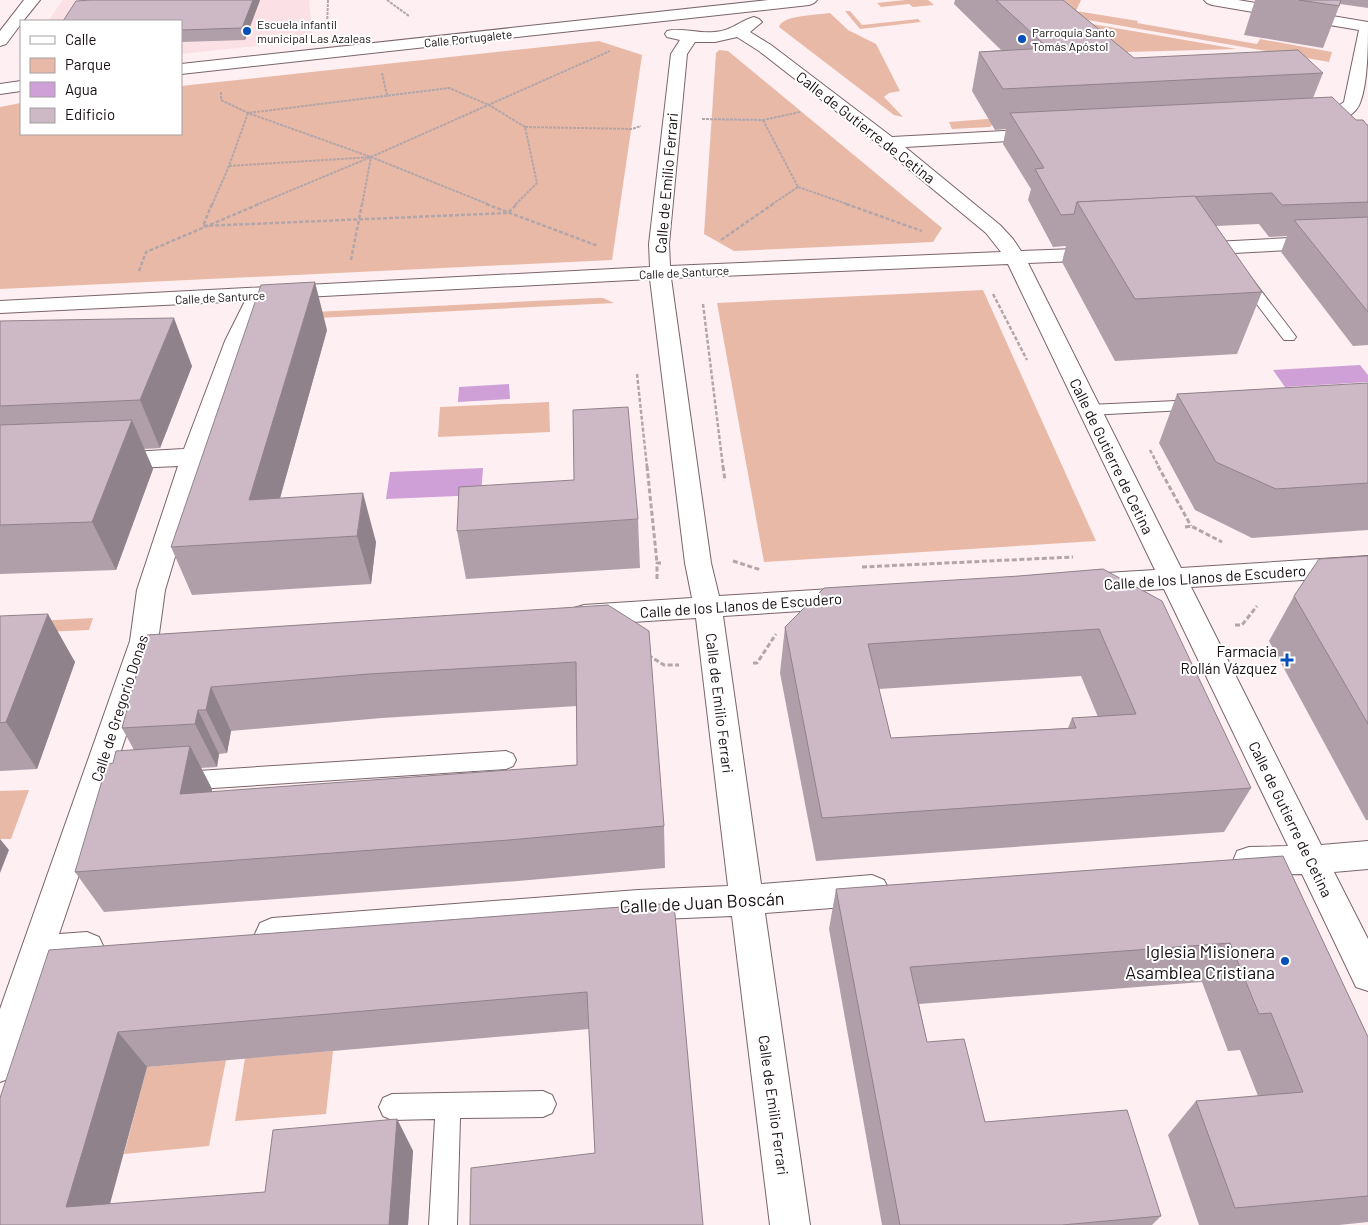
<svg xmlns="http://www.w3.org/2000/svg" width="1368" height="1225" font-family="Barlow,sans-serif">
<rect width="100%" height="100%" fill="#feeff2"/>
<polygon fill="#fbe0e6" points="63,0 309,0 313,40 181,54 181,21 48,21"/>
<g fill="#e9b9a7">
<polygon points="905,0 928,0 934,5 913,7 909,4 881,7 877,3"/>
<polygon points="1063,0 1081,0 1076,11 1138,21 1137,23 1257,44 1260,39 1332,52 1329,62 1088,20"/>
<polygon points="845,11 850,11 862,25 918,19 921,22 860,29"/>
<path d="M830 13 848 30 876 44 900 91 889 93 884 97 903 117 894 115 779 27C782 15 818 15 830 13Z"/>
<polygon points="1092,24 1237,49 1127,52"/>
<polygon points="599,41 642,55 612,260 0,289 0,107 21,103 21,134 181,134 181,86"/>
<polygon points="719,50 728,51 942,228 933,242 734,251 704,234 716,53"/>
<polygon points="999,118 990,127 952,129 949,122"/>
<polygon points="983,290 1096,541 764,562 717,303"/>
<polygon points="596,298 603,298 614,303 278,320 294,313"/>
<polygon points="549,402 550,432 438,437 440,407"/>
<polygon points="93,618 89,630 0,634 0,623"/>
<polygon points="29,790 11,839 0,839 0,791"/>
<polygon points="333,1051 326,1114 235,1121 245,1058"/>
<polygon points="226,1060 209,1146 124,1154 147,1067"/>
</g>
<g fill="#cf9fd8">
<polygon points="1360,365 1368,375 1368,382 1285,387 1273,370"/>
<polygon points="509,384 510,399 458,402 459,387"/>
<polygon points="483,468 481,495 386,499 390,472"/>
</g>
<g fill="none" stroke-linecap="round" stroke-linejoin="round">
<g stroke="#7a646a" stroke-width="2">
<g id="lane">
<polygon points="1244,274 1249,275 1294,334 1296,337 1294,340 1284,340 1237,278 1239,275"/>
<polygon points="1198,400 1204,401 1206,405 1204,409 1089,415 1083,414 1081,410 1083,406 1089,405"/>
<polygon points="506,751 513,754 516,760 513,766 506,769 182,790 175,787 171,781 175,775 182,772"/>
<polygon points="543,1091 552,1095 556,1104 552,1113 543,1117 460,1118 457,1225 429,1225 435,1119 392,1120 383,1116 379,1107 383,1098 392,1094"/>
</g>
</g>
<g stroke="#7a646a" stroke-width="2">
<g id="street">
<polygon points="24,0 40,0 23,21 21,21 21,24 6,44 0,46 0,31"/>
<polygon points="768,0 817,0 814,3 809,5 181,74 181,64"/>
<path d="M1204 0H1238L1368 22C1368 45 1368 83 1360 103 1356 114 1344 120 1333 122 1324 125 1315 126 1306 124L1303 120 1306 116 1328 113 1344 102 1359 30 1212 5 1207 3Z"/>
<path d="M754 17 759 19 762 22 750 32 771 45 892 137 1042 129 1048 130 1051 134 1048 138 1042 139 905 147 1000 225 1013 239 1021 251 1102 248 1109 250 1112 254 1109 258 1102 260 1028 263 1181 568 1368 556V576L1191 587 1321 845 1368 841V869L1334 872 1368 939V991L1356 987 1302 874 1249 875 1237 871 1233 861 1237 851 1249 847 1288 846 1164 589 1090 594 1080 591 1077 584 1080 577 1090 574 1155 570 1008 264 671 278 711 563 719 596 848 588 858 591 862 598 858 605 848 608 723 616 761 884 872 875 884 880 889 890 884 900 872 905 765 913 810 1225H770L732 916 638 920 272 950 260 945 255 934 260 923 272 918 638 890 728 886 696 618 584 625 574 622 570 615 574 608 584 605 692 598 685 563 650 279 266 299 247 341 205 457 165 590 158 641 59 934 87 932 99 937 104 948 99 959 87 964 49 967 13 1077 0 1082V1009L130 641 137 590 178 466 112 469 103 467 100 461 103 455 112 453 184 449 225 341 245 301 0 313V301L650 267 649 244 671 54 680 40 667 37 665 34 667 31C681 27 699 34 714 32 732 31 739 21 754 17ZM737 37 759 51 882 147 986 233 1001 252 670 266 669 244 687 54 695 42H715Z"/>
<polygon points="21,81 21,91 0,94 0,84"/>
<polygon points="1368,234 1368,246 1195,255 1188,253 1185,249 1188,245 1195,243"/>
</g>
</g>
<g stroke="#b3a6a9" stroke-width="2" stroke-dasharray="3 1" stroke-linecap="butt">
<polyline points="387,0 409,16"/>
<polyline points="327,27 328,0"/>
<polyline points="382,73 387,95"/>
<polyline points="221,92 221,100 248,113 371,157 490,205"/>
<polyline points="702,119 763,120 800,112"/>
<polyline points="763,120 798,187 771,205"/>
<polyline points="525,127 632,129 641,126"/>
<polyline points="229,166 371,157 362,205"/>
<polyline points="798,187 850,205"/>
<polyline points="212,205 229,166 248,113 449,88 489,105 525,127 537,183 515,205"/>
<polyline points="256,205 371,157 610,51"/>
</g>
<g stroke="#b3a6a9" stroke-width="2.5" stroke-dasharray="4 2" stroke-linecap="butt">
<polyline points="212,204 203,226 508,213 517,204"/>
<polyline points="486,204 598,246"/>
<polyline points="846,204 922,231"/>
<polyline points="721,240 773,204"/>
<polyline points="351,260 362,204"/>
<polyline points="139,271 146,252 259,204"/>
<polyline points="993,294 1027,360"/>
<polyline points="703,304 723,467"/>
<polyline points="637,374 647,467"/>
<polyline points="1150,450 1159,467"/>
</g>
<g stroke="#b3a6a9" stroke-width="3" stroke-dasharray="5 2.5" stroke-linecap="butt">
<polyline points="647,466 657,563"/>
<polyline points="723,466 725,481"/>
<polyline points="1158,466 1191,526"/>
<polyline points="1185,527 1191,526 1222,542"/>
<polyline points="733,561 761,570"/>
<polyline points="862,567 1073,557"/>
<polyline points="657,579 657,563 662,563"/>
<polyline points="1235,625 1242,625 1257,606"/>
<polyline points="648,655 664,665 679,665"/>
<polyline points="753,663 757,663 776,634"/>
</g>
<use href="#lane" fill="#fff" fill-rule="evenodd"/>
<use href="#street" fill="#fff" fill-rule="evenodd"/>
</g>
<g fill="#b09fa9" fill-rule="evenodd">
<polygon points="91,0 260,0 245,40 181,42 181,21"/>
<polygon points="955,0 1063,0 1134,58 1323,73 1313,98 1356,120 1368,125 1368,345 1353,346 1281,252 1287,236 1269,237 1259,224 1216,226 1262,292 1237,354 1115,361 1062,262 1066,246 1053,247 1028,200 1031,189 1003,144 1006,129 995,130 972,91 979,52 1001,50 954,4"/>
<polygon points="1255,0 1368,0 1368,8 1340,4 1323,48 1244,35"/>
<polygon points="0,321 192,366 160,448 144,449 153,469 116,570 0,574"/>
<polygon points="327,330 280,498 376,542 371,584 192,595 171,547"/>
<polygon points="1368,383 1368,530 1252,538 1195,510 1159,443 1177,394"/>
<polygon points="638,519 640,568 466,579 457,531"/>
<polygon points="1368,556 1368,820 1366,820 1269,641 1294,596"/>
<path d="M1103 569 1251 788 1224 832 816 861 780 673 785 627 1019 576ZM1081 676 1098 717 1072 718 1068 728 891 738 879 689Z"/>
<path d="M608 605 664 826 665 868 518 881 104 912 75 872 113 763 134 750 122 728 147 635ZM577 706V765L212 792V789L201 768 217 767 219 754 227 753 231 731 382 718Z"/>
<polygon points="0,616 75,662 37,769 0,771"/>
<polygon points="1283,856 1368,1037 1368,1222 1339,1225 1199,1225 1168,1135 1196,1101 1258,1096 1240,1050 1228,1051 1202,982 919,1004 927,1042 985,1122 1161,1216 1152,1225 882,1225 829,929 836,889"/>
<polygon points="674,903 595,1153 589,1029 147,1067 110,1204 265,1192 397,1119 413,1151 408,1225 0,1225 49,950"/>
</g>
<g fill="#90828a">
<polygon points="253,0 260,0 245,40 242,28"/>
<polygon points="315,282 327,330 268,541 249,500"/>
<polygon points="174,318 192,366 160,448 140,400"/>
<polygon points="132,420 153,469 116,570 92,522"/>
<polygon points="363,493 376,542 371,584 357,536"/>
<polygon points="48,614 75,662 37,769 6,722"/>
<polygon points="211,687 231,731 227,753 206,710"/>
<polygon points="198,710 219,754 217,767 195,724"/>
<polygon points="190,746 212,789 203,836 180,794"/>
<polygon points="0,839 9,850 0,873"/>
<polygon points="118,1032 147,1067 104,1225 66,1207"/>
<polygon points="397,1119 413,1151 408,1225 389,1225"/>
</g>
<g fill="#cdb9c5" stroke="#90828a" fill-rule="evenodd">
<polygon points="91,0 253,0 242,28 181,30 181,21 63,21 76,1"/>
<polygon points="996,0 1063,0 1134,58 1298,50 1323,73 1003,89 979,52 1048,48"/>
<polygon points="1299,0 1341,0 1339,6"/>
<polygon points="1332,97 1356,120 1363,120 1367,125 1368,125 1368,202 1282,205 1272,193 1077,202 1074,214 1061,215 1035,169 1044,168 1010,113"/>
<polygon points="1195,196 1262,292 1135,299 1077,202"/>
<polygon points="1368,217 1368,312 1294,220"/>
<polygon points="315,282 249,500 363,493 357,536 171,547 261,285"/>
<polygon points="174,318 140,400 0,406 0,321"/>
<polygon points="1368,383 1368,483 1276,489 1216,462 1177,394"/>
<polygon points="628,407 638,519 457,531 459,487 574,480 573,410"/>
<polygon points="132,420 92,522 0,525 0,425"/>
<polygon points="1368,556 1368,724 1294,596 1319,559"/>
<path d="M1103 569 1162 601 1251 788 822 818 785 627 824 588 1019 576ZM1099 629 1136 714 1072 718 1076 728 891 738 868 644Z"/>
<polygon points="608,605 649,631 664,826 509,840 75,872 107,764 113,763 116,751 190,746 180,794 577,765 576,662 369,674 211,687 206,710 198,710 195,724 122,728 147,635"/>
<polygon points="48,614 6,722 0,723 0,616"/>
<polygon points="1283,856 1368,1037 1368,1196 1235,1208 1196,1101 1303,1092 1271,1013 1259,1014 1230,943 910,967 927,1042 964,1039 985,1122 1127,1110 1161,1216 1062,1225 900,1225 836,889"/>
<polygon points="674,903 703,1225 470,1225 471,1168 595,1153 587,992 118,1032 66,1207 265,1192 273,1130 397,1119 389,1225 0,1225 0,1098 49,950"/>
</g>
<g fill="#044fb9" stroke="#fff" stroke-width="2">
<circle cx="247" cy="31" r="5"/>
<circle cx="1022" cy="39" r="5"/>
<path d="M1284.5 652.5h5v5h5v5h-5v5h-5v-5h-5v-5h5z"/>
<circle cx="1285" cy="961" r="5"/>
</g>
<g text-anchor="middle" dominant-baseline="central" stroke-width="4" stroke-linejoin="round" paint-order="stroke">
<g font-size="12" fill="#180f11" stroke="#fff" text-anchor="start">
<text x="257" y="24">Escuela infantil<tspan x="257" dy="14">municipal Las Azaleas</tspan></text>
<text x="1032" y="32">Parroquia Santo<tspan x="1032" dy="14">Tomás Apóstol</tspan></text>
</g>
<g font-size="12" fill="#180f11" stroke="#fff">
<text transform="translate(468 38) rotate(-6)">Calle Portugalete</text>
<text transform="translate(684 272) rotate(-3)">Calle de Santurce</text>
<text transform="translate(220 297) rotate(-3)">Calle de Santurce</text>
</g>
<g font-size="15" fill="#180f11" stroke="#fff">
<text transform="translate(866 127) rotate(38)">Calle de Gutierre de Cetina</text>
<text transform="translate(666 183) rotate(-85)">Calle de Emilio Ferrari</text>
<text transform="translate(1112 456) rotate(64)">Calle de Gutierre de Cetina</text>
<text transform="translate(1205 577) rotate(-4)">Calle de los Llanos de Escudero</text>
<text transform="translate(741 605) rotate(-4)">Calle de los Llanos de Escudero</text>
<text transform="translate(720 703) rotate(83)">Calle de Emilio Ferrari</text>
<text transform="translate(119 708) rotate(-72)">Calle de Gregorio Donas</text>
<text transform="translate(1291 819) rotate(64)">Calle de Gutierre de Cetina</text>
<text transform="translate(774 1105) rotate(82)">Calle de Emilio Ferrari</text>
</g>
<g font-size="15" fill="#180f11" stroke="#fff" text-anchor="end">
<text x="1277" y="651">Farmacia<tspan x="1277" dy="17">Rollán Vázquez</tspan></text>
</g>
<g font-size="18" fill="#180f11" stroke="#fff">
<text transform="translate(702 902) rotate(-3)">Calle de Juan Boscán</text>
</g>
<g font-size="18" fill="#180f11" stroke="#fff" text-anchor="end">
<text x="1275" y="951">Iglesia Misionera<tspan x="1275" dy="21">Asamblea Cristiana</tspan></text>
</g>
</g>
<rect x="20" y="20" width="162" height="115" fill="#ffffff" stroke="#a39fa0"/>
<rect x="30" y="36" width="25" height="8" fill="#ffffff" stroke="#a39fa0"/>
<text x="65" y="45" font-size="15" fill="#180f11">Calle</text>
<rect x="30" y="58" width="25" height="15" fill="#e9b9a7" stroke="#a39fa0"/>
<text x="65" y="70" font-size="15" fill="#180f11">Parque</text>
<rect x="30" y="82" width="25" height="15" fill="#cf9fd8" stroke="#a39fa0"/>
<text x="65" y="95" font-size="15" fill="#180f11">Agua</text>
<rect x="30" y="108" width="25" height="15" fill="#cdb9c5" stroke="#a39fa0"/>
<text x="65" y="120" font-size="15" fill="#180f11">Edificio</text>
</svg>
